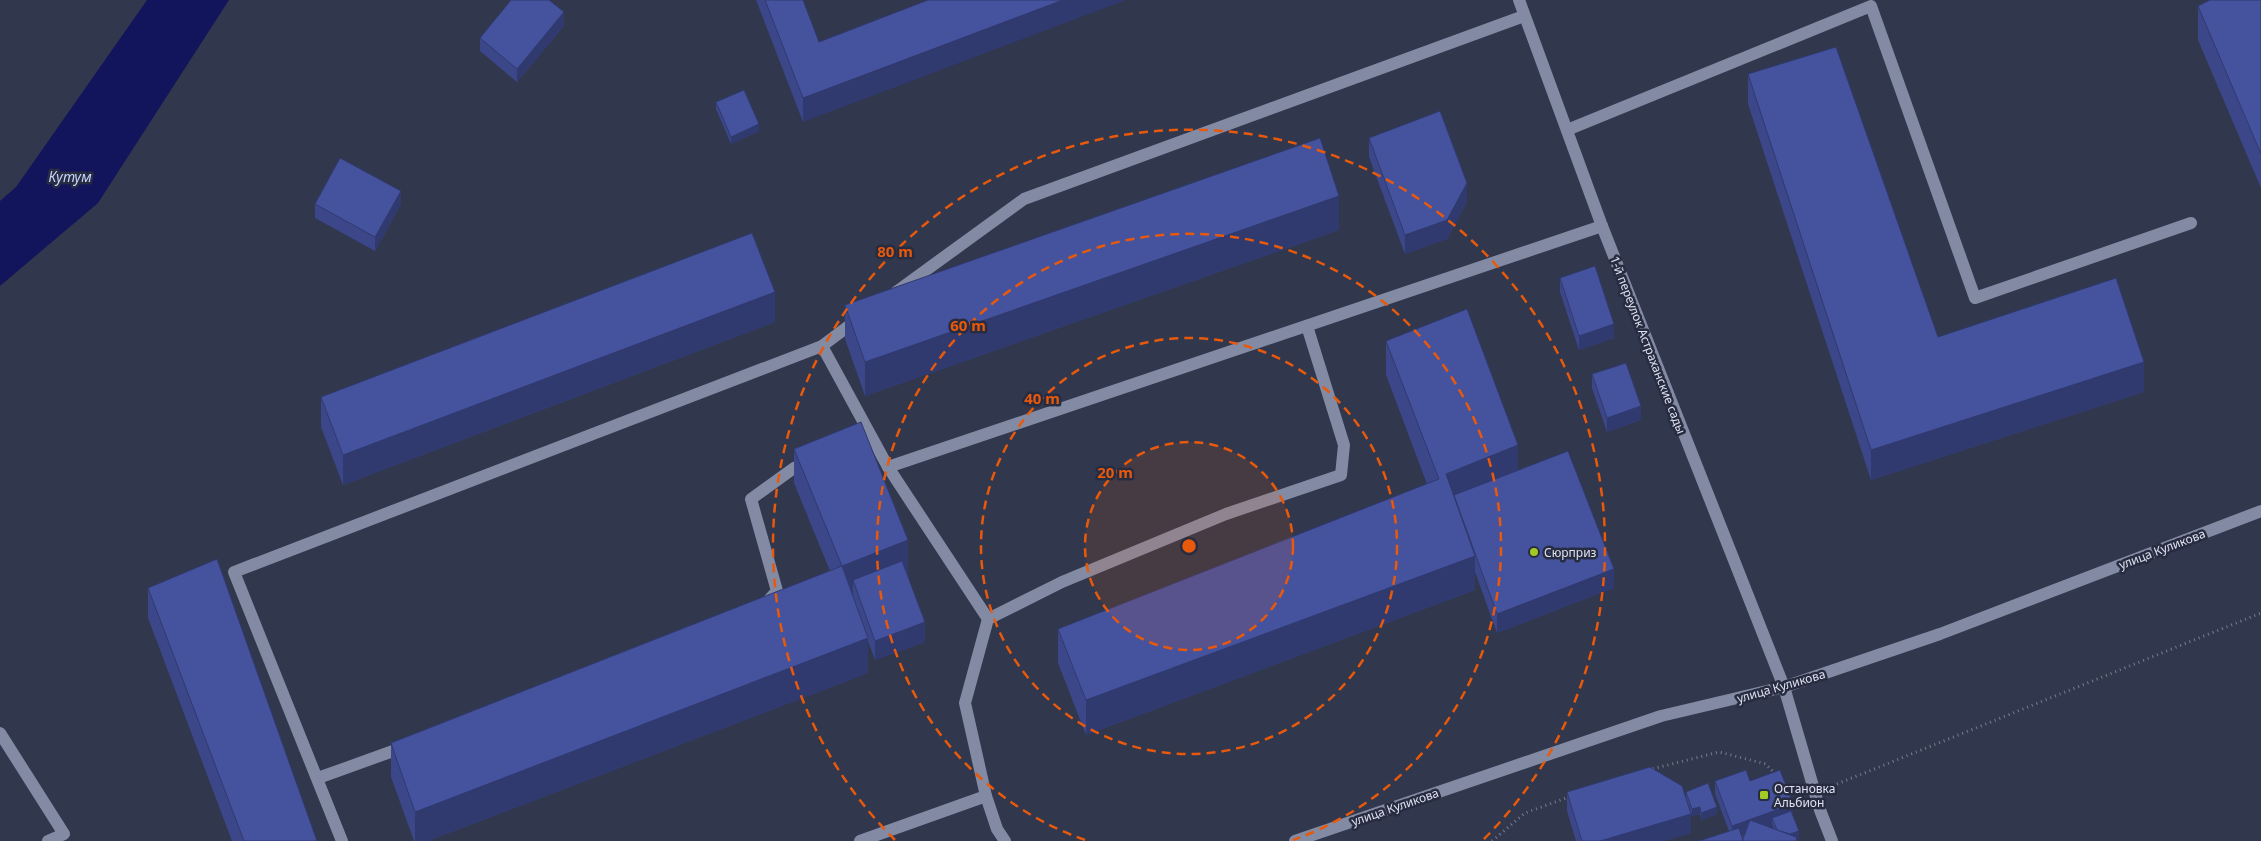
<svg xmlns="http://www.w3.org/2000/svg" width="2261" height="841" font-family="'Noto Sans',sans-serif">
<rect width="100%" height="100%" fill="#31374c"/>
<polygon fill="#13155c" points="147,0 229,0 98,203 0,286 0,201 16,187"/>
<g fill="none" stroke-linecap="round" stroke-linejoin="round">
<g stroke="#777d8f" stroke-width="3" stroke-dasharray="1 4" stroke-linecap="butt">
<polyline points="1648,770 1719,752 1766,764 1776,775"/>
<polyline points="1837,784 2261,613"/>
<polyline points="1492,841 1525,813 1569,797"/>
</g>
<g stroke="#838aa3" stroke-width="12">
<polyline points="1519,0 1602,226 1784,687 1820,810 1832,841"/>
<polyline points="1567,130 1871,6 1975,298 2191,223"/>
<polyline points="896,292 1024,199 1524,16"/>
<polyline points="822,346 858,319"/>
<polyline points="888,467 988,619"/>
<polyline points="766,603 777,591 751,499 794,468 810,461"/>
<polyline points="0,733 64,834 48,841"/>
<polyline points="318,778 407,746"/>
<polyline points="342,841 234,572 822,346 888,467 1602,226"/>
<polyline points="860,841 986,796"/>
<polyline points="1005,841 997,829 986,796 965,703 988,619 1062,582 1226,514 1341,475 1344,445 1307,326"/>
<polyline points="1295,841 1661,716 1784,687 1940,634 2261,511"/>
</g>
</g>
<g fill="#3b4789" fill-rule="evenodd">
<polygon points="756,0 803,0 803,122"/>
<polygon points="2261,0 2261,188 2198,40 2198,6"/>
<polygon points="564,26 517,82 480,51 480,38"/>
<polygon points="1748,74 1938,337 2144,392 1871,480 1748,104"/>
<polygon points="716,102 759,131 731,144 716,109"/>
<polygon points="1369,138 1467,202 1447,239 1405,254 1369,157"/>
<polygon points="315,204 401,204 375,251 315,218"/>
<polygon points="1339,230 865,396 845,339 845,305"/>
<polygon points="1560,278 1614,338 1579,350 1560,292"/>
<polygon points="775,322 343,485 321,427 321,397"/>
<polygon points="1386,341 1518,471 1614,588 1497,633 1475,572 1475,590 1086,735 1058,663 1058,629 1427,484 1386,375"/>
<polygon points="1592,374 1641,420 1607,432 1592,388"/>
<polygon points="794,449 908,574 925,642 875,660 868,641 868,673 428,841 414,841 391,777 391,743 830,571 794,483"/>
<polygon points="148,588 317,841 232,841 148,618"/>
<path d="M1715 781H1750L1793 815 1799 838 1796 839 1699 841 1729 831 1715 794ZM1772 825 1774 829 1768 827Z"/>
<polygon points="1567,792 1686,798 1686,792 1717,814 1701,820 1700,814 1692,816 1689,806 1691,833 1664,841 1576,841 1567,811"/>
</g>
<g fill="#303a6f">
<polygon points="1063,0 1126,0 803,122 803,98"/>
<polygon points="564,12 564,26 517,82 517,69"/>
<polygon points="759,124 759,131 731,144 731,137"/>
<polygon points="1467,183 1467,202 1447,239 1405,254 1405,235"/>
<polygon points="401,191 401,204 375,251 375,237"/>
<polygon points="1339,196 1339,230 865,396 865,362"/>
<polygon points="775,292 775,322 343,485 343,455"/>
<polygon points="1614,324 1614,338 1579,350 1579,336"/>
<polygon points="2144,362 2144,392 1871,480 1871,450"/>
<polygon points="1641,406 1641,420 1607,432 1607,418"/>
<polygon points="1518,445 1518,479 1454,505 1446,474"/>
<polygon points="908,540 908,574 858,594 853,580 853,596 842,566"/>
<polygon points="1475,556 1475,590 1086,735 1086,700"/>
<polygon points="1614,569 1614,588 1497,633 1497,614"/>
<polygon points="925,622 925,642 875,660 875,641"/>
<polygon points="868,638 868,673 428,841 415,841 415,812"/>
<polygon points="1793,804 1793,817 1772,818 1772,825 1732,840 1732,826"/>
<polygon points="1700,807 1700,814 1692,816 1692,809"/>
<polygon points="1717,807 1717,814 1701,820 1701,813"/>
<polygon points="1691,814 1691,833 1664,841 1600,841"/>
<polygon points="1799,831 1799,838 1791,841 1780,838"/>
</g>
<g fill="#45539f" stroke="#303a6f">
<polygon points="511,0 549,0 564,12 517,69 480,38"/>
<polygon points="765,0 803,0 819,42 928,0 1063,0 803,98"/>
<polygon points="2210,0 2261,0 2261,154 2198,6"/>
<polygon points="1836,47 1938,337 2116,278 2144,362 1871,450 1748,74"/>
<polygon points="744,90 759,124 731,137 716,102"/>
<polygon points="1440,111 1467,183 1447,220 1405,235 1369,138"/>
<polygon points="1320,138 1339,196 865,362 845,305"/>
<polygon points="340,158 401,191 375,237 315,204"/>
<polygon points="752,233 775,292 343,455 321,397"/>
<polygon points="1595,266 1614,324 1579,336 1560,278"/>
<polygon points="1467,309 1518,445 1446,474 1475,556 1086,700 1058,629 1439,479 1386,341"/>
<polygon points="1626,363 1641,406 1607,418 1592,374"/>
<polygon points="861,422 908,540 842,566 794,449"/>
<polygon points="1568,451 1614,569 1497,614 1454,495"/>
<polygon points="217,559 317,841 244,841 148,588"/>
<polygon points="902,561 925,622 875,641 853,580"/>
<polygon points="842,566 868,638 415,812 391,743"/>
<polygon points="1650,767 1682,786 1691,814 1600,841 1582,841 1567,792"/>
<polygon points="1746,770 1750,781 1780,770 1793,804 1732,826 1715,781"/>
<polygon points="1708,783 1717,807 1701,813 1700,807 1692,809 1686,792"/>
<polygon points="1791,811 1799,831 1790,834 1777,830 1772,818"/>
<polygon points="1750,820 1796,837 1797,841 1743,841 1743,839"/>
<polygon points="1739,828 1743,841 1699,841"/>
</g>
<circle cx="1189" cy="546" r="104" fill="#e8590c" fill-opacity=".12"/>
<g fill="none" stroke="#e8590c" stroke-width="2.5" stroke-dasharray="9 6">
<circle cx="1189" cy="546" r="104"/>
<circle cx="1189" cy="546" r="208"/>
<path d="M1085 840A312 312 0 1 1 1293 840"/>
<path d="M895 840A416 416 0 1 1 1483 840"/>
</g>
<g fill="#a3c927" stroke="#272c41" stroke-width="2">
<circle cx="1534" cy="552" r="5"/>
<rect x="1759" y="790" width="10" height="10" rx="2.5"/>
</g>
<g text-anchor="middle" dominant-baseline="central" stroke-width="5" stroke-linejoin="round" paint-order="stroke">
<g font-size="12" fill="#dee2f0" stroke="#272c41">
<text transform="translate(1648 345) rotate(69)">1-й переулок Астраханские сады</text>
<text transform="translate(2162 549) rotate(-21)">улица Куликова</text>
<text transform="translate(1781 686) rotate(-16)">улица Куликова</text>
<text transform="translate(1395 807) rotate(-19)">улица Куликова</text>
</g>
<g font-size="12" fill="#dee2f0" stroke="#272c41" text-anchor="start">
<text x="1544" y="552">Сюрприз</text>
<text x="1774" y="788">Остановка<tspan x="1774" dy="14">Альбион</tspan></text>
</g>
<g font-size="14" font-style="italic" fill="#c7d4ff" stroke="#272c41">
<text x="70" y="176">Кутум</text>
</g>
</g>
<circle cx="1189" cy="546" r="8" fill="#e8590c" stroke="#272c41" stroke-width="2.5"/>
<g font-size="15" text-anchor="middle" font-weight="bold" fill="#e8590c" stroke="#272c41" stroke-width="5" stroke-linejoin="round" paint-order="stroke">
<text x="895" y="257">80 m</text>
<text x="968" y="331">60 m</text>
<text x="1042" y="404">40 m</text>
<text x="1115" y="478">20 m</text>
</g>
</svg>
